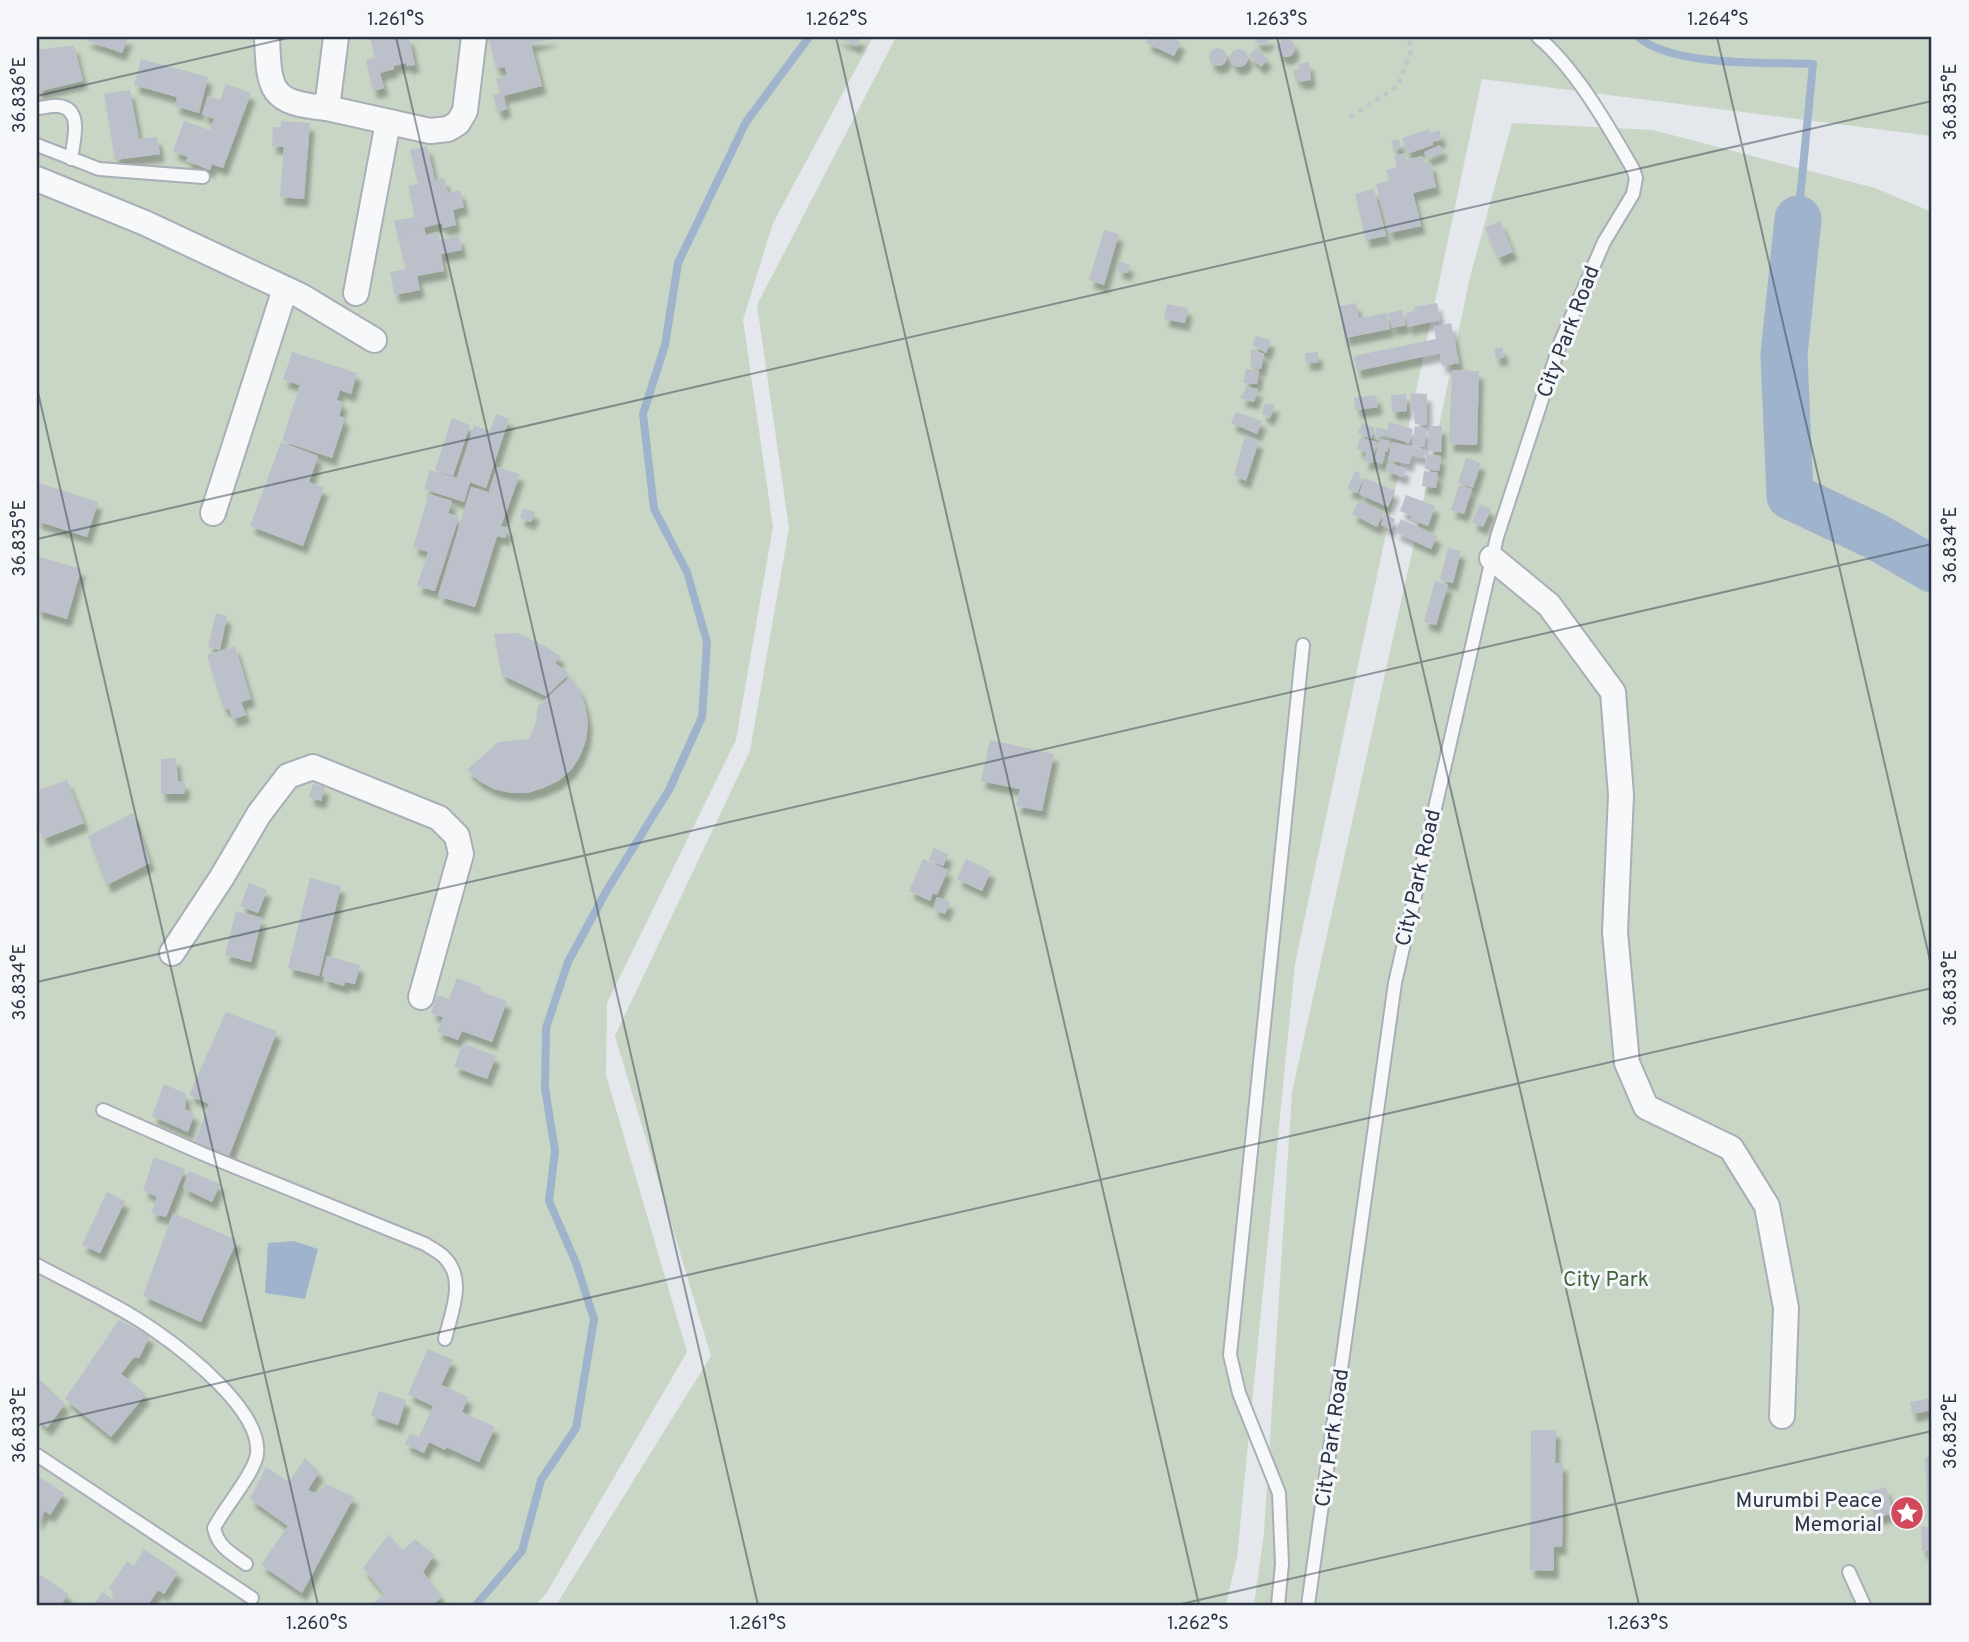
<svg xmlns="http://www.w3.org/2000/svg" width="1969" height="1642" font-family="Overpass,sans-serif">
<defs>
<filter id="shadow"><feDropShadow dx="4.5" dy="8" stdDeviation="2" flood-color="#0004"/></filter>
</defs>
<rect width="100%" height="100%" fill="#e4e7ec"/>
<g fill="#c9d6c5">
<polygon points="37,37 873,37 773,223 743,320 773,527 736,740 607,1003 606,1075 687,1352 546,1594 535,1605 37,1605"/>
<polygon points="896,37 1932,37 1932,136 1482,79 1295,964 1237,1557 1226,1605 556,1605 711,1356 615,1036 750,751 789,528 757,305"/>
<polygon points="1512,123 1653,130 1875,188 1932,212 1932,1605 1254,1605 1264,1533 1292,1092 1419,521 1470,277"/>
</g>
<polygon fill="#9fb4cc" points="294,1241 318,1249 305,1299 265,1293 268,1243"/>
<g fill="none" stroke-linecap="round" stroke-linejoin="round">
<g stroke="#9fb4cc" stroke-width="8">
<path d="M1638 37C1674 67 1765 62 1813 64L1798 219"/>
<polyline points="476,1605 522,1551 541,1480 576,1428 594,1319 576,1263 549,1201 555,1151 545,1088 546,1028 568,962 607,890 669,790 702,717 707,642 687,572 654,509 643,414 665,345 678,263 746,122 809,37"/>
</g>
<polyline stroke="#9fb4cc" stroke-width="47" points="1798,219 1784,355 1790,496 1875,536 1932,569"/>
</g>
<g fill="#bbc0ca" filter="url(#shadow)">
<polygon points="87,37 128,37 122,53 86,40"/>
<polygon points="370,37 409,37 415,65 407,66 406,63 393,66 394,69 380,73 384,88 373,91 366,60 375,57"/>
<polygon points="498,37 555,38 531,44 542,86 503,96 507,109 498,112 493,95 500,93 496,79 507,76 505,67 496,68 489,39"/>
<polygon points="836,37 861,37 857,46"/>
<polygon points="1149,37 1169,37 1181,42 1174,56 1146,43"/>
<polygon points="1253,37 1271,37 1267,43 1261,45 1256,42"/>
<circle cx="1286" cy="48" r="9"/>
<polygon points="74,45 83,81 37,92 37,50"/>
<circle cx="1218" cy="57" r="9"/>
<polygon points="1256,48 1268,59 1261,67 1249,56"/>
<circle cx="1239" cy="58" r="9"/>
<polygon points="141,59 208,77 199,113 175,106 177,97 134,85"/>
<polygon points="1309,62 1311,80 1299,82 1299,78 1295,79 1293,70 1299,69 1298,64"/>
<polygon points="226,84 251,93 223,168 212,164 210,170 186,161 188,157 173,151 184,121 210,130 214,119 202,114 208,96 220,100"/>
<polygon points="130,90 139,139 157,137 160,154 115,160 104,94"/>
<polygon points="281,121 310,123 304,199 280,197 284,147 272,146 273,127 281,127"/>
<polygon points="1429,129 1431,133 1439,130 1442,139 1432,142 1433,145 1407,154 1402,138"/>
<polygon points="1399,139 1401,148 1394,150 1391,141"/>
<polygon points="1440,145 1443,152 1427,159 1424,152"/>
<polygon points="427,146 435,180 444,178 448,193 460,190 464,207 453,210 456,225 443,228 442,223 402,233 424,228 426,235 437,232 439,240 459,236 462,250 441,254 444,271 417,276 420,290 395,295 390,272 406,269 394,221 415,217 408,186 418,184 410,150"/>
<polygon points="1405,153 1406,160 1422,156 1424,164 1431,163 1436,187 1413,193 1421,226 1389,233 1376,184 1389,181 1386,170 1397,167 1394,156"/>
<polygon points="1374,189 1386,236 1366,240 1355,194"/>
<polygon points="1500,221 1513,252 1498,258 1485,228"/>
<polygon points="1104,230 1119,234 1104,285 1089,280"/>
<polygon points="1120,261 1130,265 1127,273 1117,270"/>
<polygon points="1356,303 1359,318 1387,313 1390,329 1345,338 1339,306"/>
<polygon points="1437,303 1440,320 1408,327 1405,313 1414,311 1414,307"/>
<polygon points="1167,304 1188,308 1185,323 1164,319"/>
<polygon points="1402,310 1406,325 1392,328 1388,313"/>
<polygon points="1451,323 1459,363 1442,366 1440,353 1357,371 1354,356 1436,339 1434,327"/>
<polygon points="1256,336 1271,340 1266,353 1252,345"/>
<polygon points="1502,347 1504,357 1496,359 1494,348"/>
<polygon points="1251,349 1264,354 1261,369 1251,367"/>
<polygon points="292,352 357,373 351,394 340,390 337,400 343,402 339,416 345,418 332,458 282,441 300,385 283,380"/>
<polygon points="1318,352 1318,362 1306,363 1305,353"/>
<polygon points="1246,369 1259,370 1257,384 1243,383"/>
<polygon points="1452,370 1479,371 1477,445 1449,444"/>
<polygon points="1247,387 1258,389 1254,402 1240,398"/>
<polygon points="1411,393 1427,394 1427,425 1415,424 1415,412 1410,411"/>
<polygon points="1406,394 1407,411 1392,412 1391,395"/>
<polygon points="1376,395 1378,407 1356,410 1354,398"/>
<polygon points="1265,403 1275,405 1270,418 1262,414"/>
<polygon points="1236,412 1262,421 1257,434 1231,423"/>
<polygon points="496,414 509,419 486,488 470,482 464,502 424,489 430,470 457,478 474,425 490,431"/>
<polygon points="452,418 470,425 453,476 435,470"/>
<polygon points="1389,422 1413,429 1409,443 1380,434 1378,440 1374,438 1377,427 1387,430"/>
<polygon points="1362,423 1375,428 1371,439 1358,433"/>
<polygon points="1415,426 1427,429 1424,447 1412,445"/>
<polygon points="1429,426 1442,426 1441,452 1428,451"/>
<polygon points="1245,436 1259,441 1246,481 1234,475"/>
<polygon points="1360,438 1377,442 1372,463 1364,461 1366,452 1357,449"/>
<polygon points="1380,439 1390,441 1387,452 1377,450"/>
<polygon points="281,442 318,456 309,482 324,488 303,546 250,526"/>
<polygon points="1392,442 1426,450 1424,458 1411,455 1409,464 1388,460"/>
<polygon points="1377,451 1385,453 1382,464 1374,461"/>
<polygon points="1426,454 1441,456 1439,471 1425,469"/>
<polygon points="1466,458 1481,463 1473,488 1458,483"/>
<polygon points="1388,462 1406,469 1403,477 1385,471"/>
<polygon points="497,467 520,474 501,526 508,528 505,538 497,536 475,607 438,596 471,487 507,498 489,491"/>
<polygon points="1355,471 1360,473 1359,478 1363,480 1357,493 1347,489"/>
<polygon points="1424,471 1438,473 1436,488 1422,486"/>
<polygon points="1365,478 1395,491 1388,507 1359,494"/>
<polygon points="39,483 98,502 87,537 37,521"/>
<polygon points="1459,485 1472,489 1464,514 1451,510"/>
<polygon points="429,494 452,501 448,513 459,517 435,591 417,586 428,552 413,547"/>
<polygon points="1406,495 1435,506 1428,526 1411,519 1412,516 1400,511"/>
<polygon points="1359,500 1384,513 1377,527 1352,514"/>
<polygon points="1480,504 1491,509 1483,527 1472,522"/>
<polygon points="523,508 535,512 531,522 520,518"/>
<polygon points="1385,514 1395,519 1391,529 1381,525"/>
<polygon points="1401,519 1437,536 1431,549 1395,532"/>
<polygon points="1448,548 1461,551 1453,583 1440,580"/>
<polygon points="37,556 81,569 67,619 37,610"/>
<polygon points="1435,581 1448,585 1436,625 1424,622"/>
<polygon points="216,613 227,616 220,650 208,647"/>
<polygon points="517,633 545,646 561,657 555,663 569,674 546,696 502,675 494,634"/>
<polygon points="235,646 251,699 241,702 246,715 233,719 229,708 224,709 207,655"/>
<polygon points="570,677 580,691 585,706 588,723 586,740 580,756 571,770 558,781 543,788 527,793 511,793 494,789 479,781 467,770 498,742 529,739 536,722 538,706"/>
<polygon points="990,740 1054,754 1042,811 1016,806 1020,789 981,781"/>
<polygon points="176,758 178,781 186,783 184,794 161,794 161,759"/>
<polygon points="67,780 84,823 44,839 37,823 37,791"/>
<polygon points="313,784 325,787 321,801 309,797"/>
<polygon points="133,813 150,863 107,885 88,836"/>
<polygon points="934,848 948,854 943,866 929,860"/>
<polygon points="923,859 948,870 937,895 933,893 930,901 909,891"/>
<polygon points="966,859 991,871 982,891 957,879"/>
<polygon points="310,878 341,886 319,976 288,968"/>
<polygon points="249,883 267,890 258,913 240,906"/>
<polygon points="937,897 950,902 945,914 933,909"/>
<polygon points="236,911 262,918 251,962 225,955"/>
<polygon points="327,956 360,965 355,984 345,982 344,986 324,980 325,977 322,976"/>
<polygon points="457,978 481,987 480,991 507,1001 492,1042 462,1031 458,1040 437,1032 443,1017 431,1013 437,995 449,999"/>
<polygon points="226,1012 277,1031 229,1156 195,1142 209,1104 189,1095"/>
<polygon points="463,1043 496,1056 487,1079 454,1067"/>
<polygon points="164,1084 186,1094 185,1109 194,1114 188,1132 152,1116"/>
<polygon points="154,1157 185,1169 166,1217 151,1213 157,1197 143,1190"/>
<polygon points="189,1171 220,1184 212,1202 183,1188"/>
<polygon points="107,1192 125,1201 100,1253 82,1245"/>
<polygon points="173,1213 237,1240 201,1322 143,1296"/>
<polygon points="119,1320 150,1336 139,1358 134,1357 121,1374 146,1394 111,1437 65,1399"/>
<polygon points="428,1349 453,1360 441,1385 468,1397 462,1412 495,1427 479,1462 446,1447 445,1450 429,1442 424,1453 405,1444 410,1433 419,1437 433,1406 408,1394"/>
<polygon points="37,1377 65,1404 47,1428 37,1419"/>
<polygon points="379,1391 406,1400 398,1425 371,1416"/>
<polygon points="1932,1398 1932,1410 1912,1414 1910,1402"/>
<polygon points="1531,1430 1556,1430 1555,1463 1563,1463 1562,1547 1554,1547 1554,1571 1530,1570"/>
<polygon points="1925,1457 1932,1457 1932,1588 1930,1588 1928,1551 1922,1551 1921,1527 1928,1527"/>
<polygon points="305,1458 319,1472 308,1490 317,1494 326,1484 354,1497 302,1593 261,1565 288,1526 250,1499 266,1467 289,1482"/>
<polygon points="37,1475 64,1493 50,1515 45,1511 37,1523"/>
<polygon points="1886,1487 1893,1513 1875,1518 1868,1492"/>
<polygon points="389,1534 402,1551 415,1539 434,1555 423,1572 442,1597 432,1605 371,1605 384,1594 363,1568"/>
<polygon points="144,1549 178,1572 164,1594 158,1590 148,1605 94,1605 102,1592 112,1599 116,1593 109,1588 127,1561 134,1566"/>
<polygon points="41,1575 68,1594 61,1605 37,1603 37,1583"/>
</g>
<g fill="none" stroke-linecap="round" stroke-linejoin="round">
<g stroke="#a9aeb7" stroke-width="16">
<g id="lane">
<path d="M37 108C44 108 52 105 59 106 84 109 73 143 71 159"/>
<polyline points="37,145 99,169 203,177"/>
<path d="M103 1110 203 1154 425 1244C431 1248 439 1252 444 1257 467 1279 451 1313 445 1339"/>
<path d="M37 1265C74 1285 120 1306 154 1330 186 1352 262 1411 257 1454 254 1474 224 1508 214 1528 218 1547 231 1553 246 1564"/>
<polyline points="37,1455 252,1598"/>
<polyline points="1849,1572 1864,1605"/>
<polyline points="1278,1605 1282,1564 1279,1493 1239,1393 1230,1355 1303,645"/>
<path d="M1308 1605 1395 983 1497 537 1561 341 1604 242 1633 194 1636 178 1633 169C1608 126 1576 69 1538 37"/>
</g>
</g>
<g stroke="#a9aeb7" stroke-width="28">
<g id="street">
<path d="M267 37C269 91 270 103 327 108L336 37"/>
<polyline points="327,108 430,131 448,129 458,123 465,111 474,37"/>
<polyline points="37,179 145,223 301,296 374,340"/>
<polyline points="356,293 388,122"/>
<polyline points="213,513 285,289"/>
<polyline points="1492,558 1549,605 1613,692 1621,795 1615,932 1627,1063 1646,1107 1731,1148 1767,1206 1786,1308 1782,1416"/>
<polyline points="172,953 222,877 259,814 288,776 313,767 439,818 457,836 461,854 421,997"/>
</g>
</g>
<polyline stroke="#c2c5cb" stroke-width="4.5" stroke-dasharray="5 5" stroke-linecap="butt" points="1350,117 1398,86 1411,51 1409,37"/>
<use href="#lane" stroke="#f7f8fa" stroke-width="12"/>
<use href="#street" stroke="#f7f8fa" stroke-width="24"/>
</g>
<path fill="none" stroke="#2b3445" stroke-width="2" stroke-opacity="0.45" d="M396 37 758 1605M836 37 1199 1605M1277 37 1639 1605M1717 37 1932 969M37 96 292 37M37 388 318 1605M37 539 1932 101M37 982 1932 544M37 1425 1932 988M1177 1605 1932 1431"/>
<defs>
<g id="sight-disc" transform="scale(1.75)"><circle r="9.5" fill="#d1495b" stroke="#f4f6f9"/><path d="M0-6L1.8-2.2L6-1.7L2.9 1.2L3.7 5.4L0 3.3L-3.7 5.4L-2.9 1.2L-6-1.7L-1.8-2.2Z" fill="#fff"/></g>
</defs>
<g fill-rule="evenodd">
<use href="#sight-disc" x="1907" y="1513"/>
</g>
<g text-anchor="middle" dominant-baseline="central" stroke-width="6" stroke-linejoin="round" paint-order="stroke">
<g font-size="21" fill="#2b3445" stroke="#f4f6f9">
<text transform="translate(1569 332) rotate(-69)">City Park Road</text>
<text transform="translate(1419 878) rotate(-77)">City Park Road</text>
<text transform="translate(1333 1438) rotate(-82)">City Park Road</text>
</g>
<g font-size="21" fill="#3f6138" stroke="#f4f6f9">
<text x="1606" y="1280">City Park</text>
</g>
<g font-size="21" fill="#2b3445" stroke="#f4f6f9" text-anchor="end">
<text x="1882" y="1501">Murumbi Peace<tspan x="1882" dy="24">Memorial</tspan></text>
</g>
</g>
<rect width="1969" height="1642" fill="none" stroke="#f4f6f9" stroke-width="77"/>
<rect x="38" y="38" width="1892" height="1566" fill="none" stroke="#2b3445" stroke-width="2.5"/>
<g font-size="18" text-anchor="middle" fill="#2b3445">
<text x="396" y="25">1.261°S</text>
<text x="837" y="25">1.262°S</text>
<text x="1277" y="25">1.263°S</text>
<text x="1718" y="25">1.264°S</text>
<text transform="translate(19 95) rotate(-90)" y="6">36.836°E</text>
<text transform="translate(1950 102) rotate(-90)" y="6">36.835°E</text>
<text transform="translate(19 538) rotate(-90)" y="6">36.835°E</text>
<text transform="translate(1950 545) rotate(-90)" y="6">36.834°E</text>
<text transform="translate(19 982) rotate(-90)" y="6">36.834°E</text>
<text transform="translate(1950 988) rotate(-90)" y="6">36.833°E</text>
<text transform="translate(19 1425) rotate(-90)" y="6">36.833°E</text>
<text transform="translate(1950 1431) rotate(-90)" y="6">36.832°E</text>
<text x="317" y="1629">1.260°S</text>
<text x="758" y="1629">1.261°S</text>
<text x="1198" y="1629">1.262°S</text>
<text x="1638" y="1629">1.263°S</text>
</g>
</svg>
